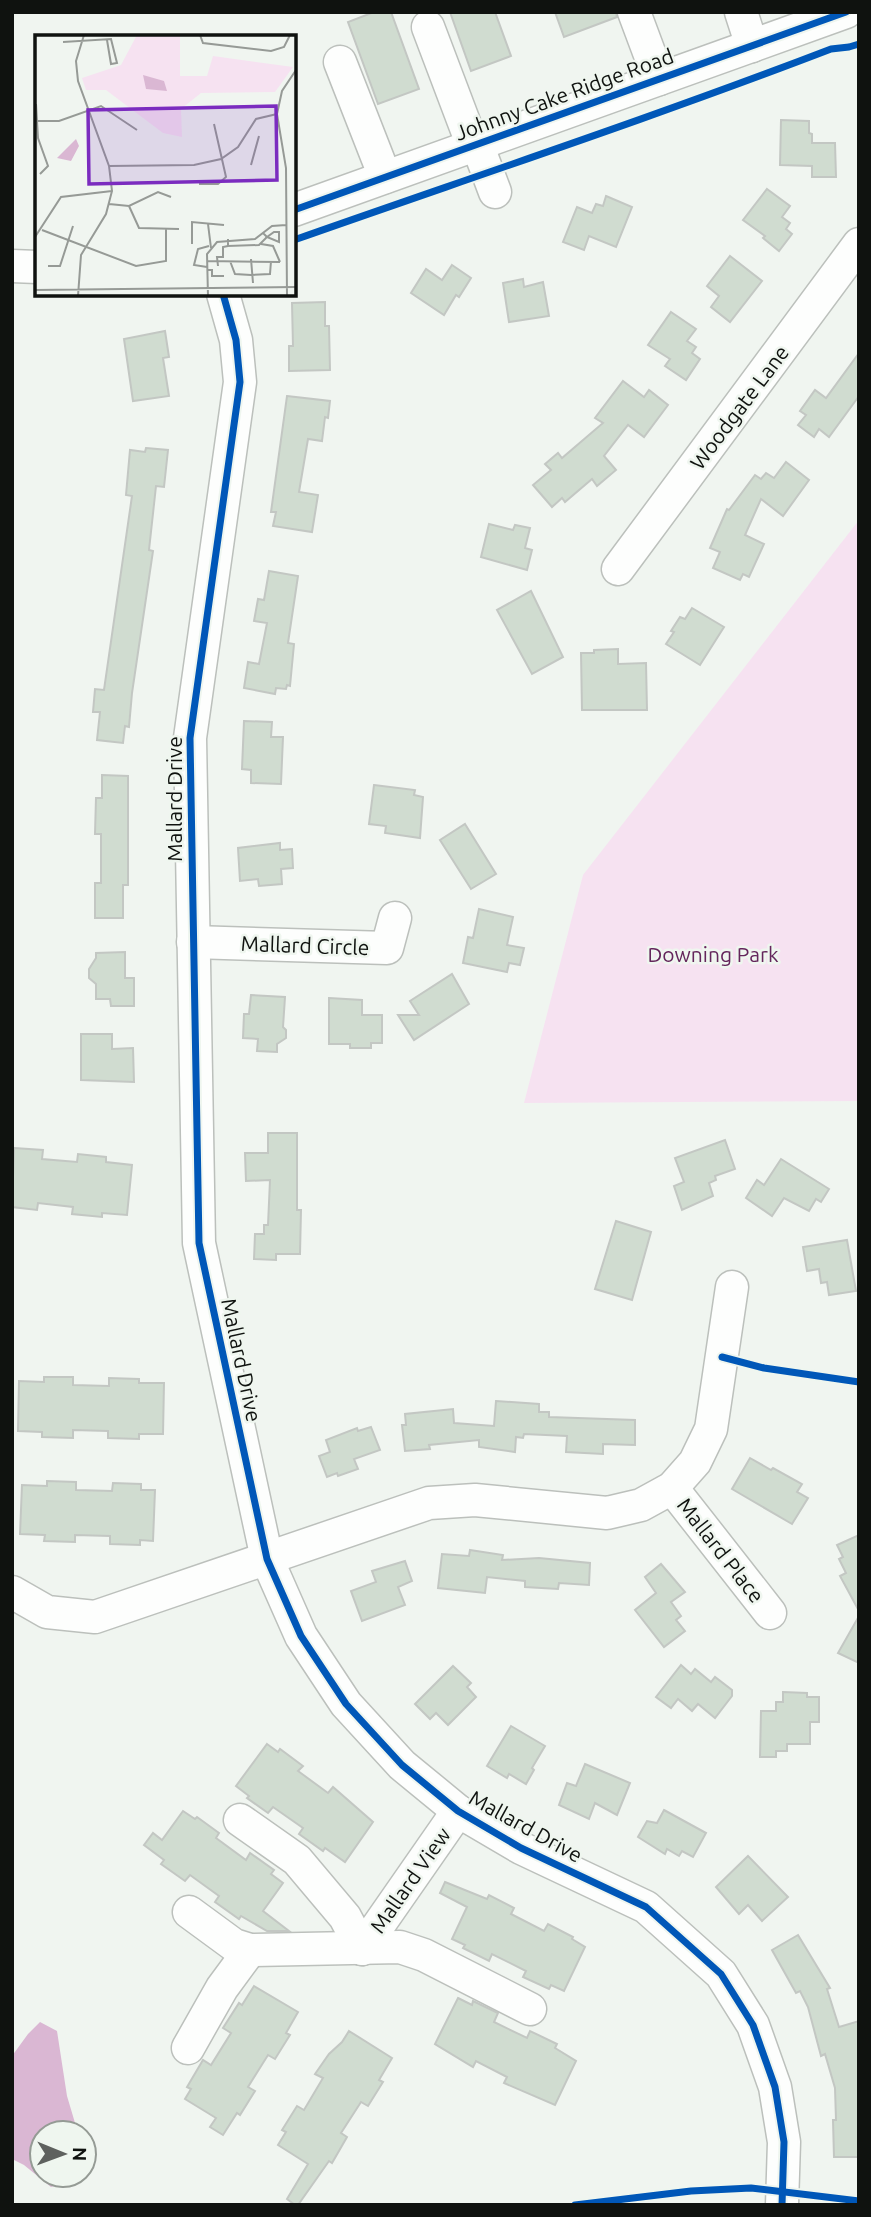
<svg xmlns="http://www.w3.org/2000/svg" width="871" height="2217" font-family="Ubuntu,sans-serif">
<rect width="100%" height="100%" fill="#f0f5f0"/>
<polygon fill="#f6e2f1" points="859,520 859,1101 524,1103 583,875"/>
<polygon fill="#dab7d3" points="40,2022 57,2031 67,2096 78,2133 42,2133 42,2175 78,2175 73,2181 51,2187 24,2165 12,2159 12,2056 28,2034"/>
<g fill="#d0dcd0" stroke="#c3c7c3" stroke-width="2">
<polygon points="374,12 391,12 419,89 378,104 348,22"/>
<polygon points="450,12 495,12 511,56 471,71"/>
<polygon points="555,12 616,12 617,17 564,37"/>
<polygon points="781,120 809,121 809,133 812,134 812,143 835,143 836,177 812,177 812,166 780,165"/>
<polygon points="767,189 790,206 782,217 790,223 786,229 792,234 779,251 763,238 765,236 743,220"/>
<polygon points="606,196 632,207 616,247 589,236 584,250 563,242 577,207 592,213 596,204 603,206"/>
<polygon points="730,256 762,281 730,322 711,307 719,296 707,286"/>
<polygon points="452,265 471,278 459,297 456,295 444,315 411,293 426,269 442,280"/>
<polygon points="523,279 524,287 543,282 549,316 509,322 503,283"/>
<polygon points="325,302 325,326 329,326 330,370 289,371 289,346 293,346 292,303"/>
<polygon points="671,312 696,329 687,341 696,347 692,353 700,359 686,380 665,366 670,359 648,345"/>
<polygon points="165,331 169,357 163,358 169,396 133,401 124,339"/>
<polygon points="859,353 859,396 829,437 819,429 814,437 798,425 806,415 800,411 815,390 826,398"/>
<polygon points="623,381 644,397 649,390 668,405 644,437 628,425 604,456 616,470 597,486 592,479 565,502 562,498 552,507 533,485 551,470 545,464 558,453 562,458 603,423 595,418"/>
<polygon points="287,396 330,401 328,418 325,417 322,441 308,439 299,492 318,495 312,532 273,526 276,512 271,512"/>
<polygon points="146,448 168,450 164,487 156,486 149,550 153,551 132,693 129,727 125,726 123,743 97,740 100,712 93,712 95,689 104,690 132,496 126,495 130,450 145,452"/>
<polygon points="786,462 809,480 783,516 761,499 745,535 764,544 749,577 743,574 740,580 713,568 720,552 710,548 727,509 729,510 755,475 761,479 766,473 774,478"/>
<polygon points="489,524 513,530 515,525 530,528 525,548 532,550 527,570 481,557"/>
<polygon points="269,571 298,576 288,643 294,644 290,686 287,685 286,689 276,688 275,694 244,688 248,662 259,664 267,623 254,621 258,599 264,600"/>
<polygon points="531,591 563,657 532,674 497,610"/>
<polygon points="692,608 724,627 700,665 666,644 674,632 671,631 680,617 685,619"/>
<polygon points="618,649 618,664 646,663 647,710 582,710 581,653 594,653 594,650"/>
<polygon points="244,721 272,722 271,737 283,737 281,784 251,783 251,770 242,769"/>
<polygon points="102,775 128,776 128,885 123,885 123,918 95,918 95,883 101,883 101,834 95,834 96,798 102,798"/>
<polygon points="374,785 415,790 414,795 423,797 420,838 385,833 386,826 369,824"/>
<polygon points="465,824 496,874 471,889 440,840"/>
<polygon points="280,843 280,850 292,849 293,868 281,869 282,884 259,886 258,879 240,881 238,848"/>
<polygon points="479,909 513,917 507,945 524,948 520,965 509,963 507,972 463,963 468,937 473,938"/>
<polygon points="125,952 125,978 134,978 134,1006 111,1006 110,999 96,999 96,984 89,978 89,969 96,958 96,953"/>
<polygon points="452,974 469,1004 414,1040 398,1015 419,1015 410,1001"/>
<polygon points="251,995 285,997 283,1027 286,1030 286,1038 277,1044 277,1052 257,1051 258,1039 243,1038 244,1014 249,1014"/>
<polygon points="329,998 362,1000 362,1015 382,1015 382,1043 371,1043 371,1048 350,1048 350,1044 329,1044"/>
<polygon points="81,1034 112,1034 112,1049 133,1048 134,1082 81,1080"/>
<polygon points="268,1133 297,1133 297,1210 301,1210 300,1254 276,1254 276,1260 254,1259 255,1234 264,1234 264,1225 268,1225 270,1180 246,1181 245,1153 268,1153"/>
<polygon points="725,1140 735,1169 715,1176 716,1180 709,1183 713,1196 682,1210 674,1186 684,1182 675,1158"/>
<polygon points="14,1148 43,1150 42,1159 77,1162 78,1154 106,1157 106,1162 132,1165 127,1215 102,1213 102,1217 72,1214 73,1207 38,1203 37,1210 12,1207"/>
<polygon points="781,1159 829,1189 821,1202 816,1199 809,1211 784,1198 772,1216 746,1198 757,1180 764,1185"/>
<polygon points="616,1221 651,1232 632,1300 595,1289"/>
<polygon points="847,1240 856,1291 829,1295 827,1282 821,1283 819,1269 807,1271 803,1247"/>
<polygon points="44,1377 73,1377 73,1385 109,1386 109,1378 139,1379 139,1383 164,1383 163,1434 139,1434 139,1439 108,1438 108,1431 73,1430 73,1438 42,1437 42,1432 18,1431 19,1381 44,1382"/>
<polygon points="496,1401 539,1404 539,1412 549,1412 549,1417 635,1420 635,1445 603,1444 603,1454 566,1452 567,1436 524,1434 523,1438 516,1437 515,1452 479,1447 479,1440 429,1445 430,1449 405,1451 402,1425 406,1425 405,1414 453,1409 454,1423 494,1426"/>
<polygon points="371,1427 380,1450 354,1459 358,1469 338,1476 337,1473 327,1477 319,1456 330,1452 326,1440 357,1428 358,1431"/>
<polygon points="750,1458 771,1470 773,1468 802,1484 797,1492 808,1498 792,1524 732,1489"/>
<polygon points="47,1481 76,1482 76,1490 112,1491 113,1483 141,1484 141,1490 155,1490 153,1541 140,1540 140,1545 110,1544 110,1536 75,1535 75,1542 44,1541 45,1535 20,1534 22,1485 47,1486"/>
<polygon points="859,1535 859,1611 840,1576 846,1573 839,1559 843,1557 837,1545"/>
<polygon points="470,1550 503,1555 502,1560 539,1558 590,1563 589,1585 559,1583 558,1589 525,1587 525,1581 487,1577 485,1593 438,1588 442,1554 469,1556"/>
<polygon points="405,1561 412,1581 398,1587 405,1605 362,1621 351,1591 376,1582 372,1571"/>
<polygon points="661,1564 685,1592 671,1602 681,1616 676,1620 685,1631 664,1647 635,1610 656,1593 645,1577"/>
<polygon points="859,1616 859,1663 838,1653"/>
<polygon points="681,1665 691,1674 695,1669 711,1682 715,1677 732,1690 732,1696 715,1718 698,1704 692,1711 678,1699 671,1708 656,1697"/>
<polygon points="453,1666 471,1683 467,1687 476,1697 448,1725 436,1713 430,1719 415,1704"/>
<polygon points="783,1692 807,1693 807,1697 819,1697 819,1722 810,1722 810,1744 787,1744 787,1751 776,1751 776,1757 760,1757 761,1711 776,1711 776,1702 783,1702"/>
<polygon points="511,1726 545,1746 532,1768 534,1770 526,1784 509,1774 507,1778 487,1766"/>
<polygon points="267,1744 278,1752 280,1749 303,1766 298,1771 328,1793 333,1787 373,1822 345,1862 325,1848 323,1851 299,1834 303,1828 273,1807 268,1813 247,1798 249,1796 236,1786"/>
<polygon points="585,1764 630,1783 617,1815 595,1803 589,1819 559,1805 567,1783 576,1786"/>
<polygon points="664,1810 706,1833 693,1857 682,1851 679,1856 667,1849 665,1854 638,1837 647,1821 657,1823"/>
<polygon points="183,1811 195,1819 197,1817 219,1833 216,1838 246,1860 250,1853 274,1870 271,1874 283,1883 263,1911 289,1931 267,1931 241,1916 239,1919 215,1902 219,1896 190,1875 185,1881 161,1864 164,1860 144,1845 153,1833 162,1840"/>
<polygon points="748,1856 788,1897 762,1921 748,1905 739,1914 716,1887"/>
<polygon points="445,1882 487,1899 489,1895 514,1908 511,1914 544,1931 548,1924 573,1937 572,1939 585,1947 564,1991 551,1985 549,1989 523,1977 526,1971 492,1954 489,1961 463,1948 465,1945 452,1939 467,1907 440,1893"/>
<polygon points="798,1935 830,1988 827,1989 839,2027 859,2021 859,2157 834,2157 833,2120 836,2120 835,2088 825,2054 821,2056 808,2007 800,1991 796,1993 772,1950"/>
<polygon points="254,1986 298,2012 286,2033 290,2035 275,2059 268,2055 248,2087 255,2091 240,2115 237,2113 223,2135 210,2127 216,2118 185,2099 191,2089 187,2087 203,2060 211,2065 231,2033 223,2028 239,2003 242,2005"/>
<polygon points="458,1998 472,2005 473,2001 498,2013 494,2022 527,2038 530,2031 557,2044 555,2048 576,2061 555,2105 504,2083 507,2077 476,2061 473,2067 435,2044"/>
<polygon points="349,2031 392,2058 379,2080 383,2082 368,2106 361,2102 341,2133 347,2137 332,2163 329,2161 298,2205 295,2205 287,2199 308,2164 278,2145 286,2132 282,2130 297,2106 304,2110 323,2078 315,2074 329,2054 342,2042"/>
</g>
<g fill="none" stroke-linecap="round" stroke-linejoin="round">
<g stroke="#bcc0bc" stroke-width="35">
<g id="minor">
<polyline points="634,12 659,79"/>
<polyline points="741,12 752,46"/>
<polyline points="428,27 473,146"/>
<polyline points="340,62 385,177"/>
<polyline points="477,144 495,192"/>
<polyline points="294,210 846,12"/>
<polyline points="12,266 37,267"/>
<polyline points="223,294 236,340 240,382 190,738 199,1243 267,1559 301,1636 346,1704 402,1765 458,1811 521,1848 646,1907 721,1974 753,2025 775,2087 784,2142 782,2205"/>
<polyline points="618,569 859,244"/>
<polyline points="193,942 387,948 395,918"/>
<polyline points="672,1488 770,1613"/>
<polyline points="12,1592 47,1612 95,1617 429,1503 475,1500 607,1513 641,1505 672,1488 695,1462 711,1429 732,1287"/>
<polyline points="240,1820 297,1860 345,1917 362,1949"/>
<polyline points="189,1912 234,1945 250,1950 400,1947 424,1955 530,2009"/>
<polyline points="362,1949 458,1811"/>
<polyline points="188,2048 222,1988 250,1950"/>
</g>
</g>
<use href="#minor" stroke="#fdfefd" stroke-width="32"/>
<g stroke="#eff6ef" stroke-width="11">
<g id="cycleway">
<polyline points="294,210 846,12"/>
<path d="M294 240C473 177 654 117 831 49L849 47 859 44"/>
<polyline points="223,294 236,340 240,382 190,738 199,1243 267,1559 301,1636 346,1704 402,1765 458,1811 521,1848 646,1907 721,1974 753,2025 775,2087 784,2142 782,2205"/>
<polyline points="722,1357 764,1368 859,1382"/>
<polyline points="575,2205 691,2191 751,2188 859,2201"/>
</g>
</g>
<use href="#cycleway" stroke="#0057b8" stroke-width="7"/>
</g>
<g text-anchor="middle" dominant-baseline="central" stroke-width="5" stroke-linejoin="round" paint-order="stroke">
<g font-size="21" fill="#0f120f" stroke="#eff6ef">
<text transform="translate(564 94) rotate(-20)">Johnny Cake Ridge Road</text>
<text transform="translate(739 407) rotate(-53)">Woodgate Lane</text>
<text transform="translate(174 799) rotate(-90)">Mallard Drive</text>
<text transform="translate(305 945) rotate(2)">Mallard Circle</text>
<text transform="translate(242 1360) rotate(78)">Mallard Drive</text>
<text transform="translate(721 1550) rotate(52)">Mallard Place</text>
<text transform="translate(526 1826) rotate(29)">Mallard Drive</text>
<text transform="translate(410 1880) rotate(-55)">Mallard View</text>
</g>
<g font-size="21" fill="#64265c" stroke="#eff6ef">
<text x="713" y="954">Downing Park</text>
</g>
</g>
<g transform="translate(35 35)">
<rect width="261" height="261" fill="#f0f5f0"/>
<path d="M102 0H145V41H172L178 21 258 32 240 57 166 58 146 74 147 102 128 98 71 55H51L47 43 86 30Z" fill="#f6e2f1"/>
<path d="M108 40 129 46 132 56 111 54ZM41 104 44 111 36 126 22 123Z" fill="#dab7d3"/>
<path fill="none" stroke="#969a96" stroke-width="2" d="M165 0 168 8 236 16 249 12 255 0M28 7 76 4 82 28 76 29 72 5M1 69 3 103 13 131 5 139M0 86H24L66 71 102 95M216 130 224 101M74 131 159 130 186 124 203 112 221 84 242 79M164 149H183L191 142 179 89M74 169 94 171 123 157 136 162M94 171 104 193 144 194M173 189 176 213M7 195 101 231 131 226V193M239 197H244V207L232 202ZM0 202 26 162 77 156M193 204V211L224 210 232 202 228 198M157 209V187L189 190M226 209 238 211 245 227M216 224 218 248M172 226 245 227M195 226 200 239 216 240 235 239 236 226M13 231H25L38 191M183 231 182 222H188V212L193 211M172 232 159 230 163 214 174 211M172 235H177V241H189M0 255 261 252M43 261 46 220 71 179 77 156 74 131 43 46 41 26 49 0M173 261 172 219 182 207 220 204 237 191 251 190M252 261 251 133 242 79 247 56 261 35"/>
<path fill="#7b2cbf" fill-opacity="0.15" stroke="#7b2cbf" stroke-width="3.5" d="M241 71 242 145 54 149 53 75Z"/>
<rect width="261" height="261" fill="none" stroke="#0f120f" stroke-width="3.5"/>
</g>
<rect width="871" height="2217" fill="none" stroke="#0f120f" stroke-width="28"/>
<g transform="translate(63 2154) rotate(91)"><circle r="33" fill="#eff6ef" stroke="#959b95" stroke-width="2"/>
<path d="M0-5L12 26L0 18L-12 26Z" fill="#5e615e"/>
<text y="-10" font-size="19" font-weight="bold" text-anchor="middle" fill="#0f120f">N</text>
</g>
</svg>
